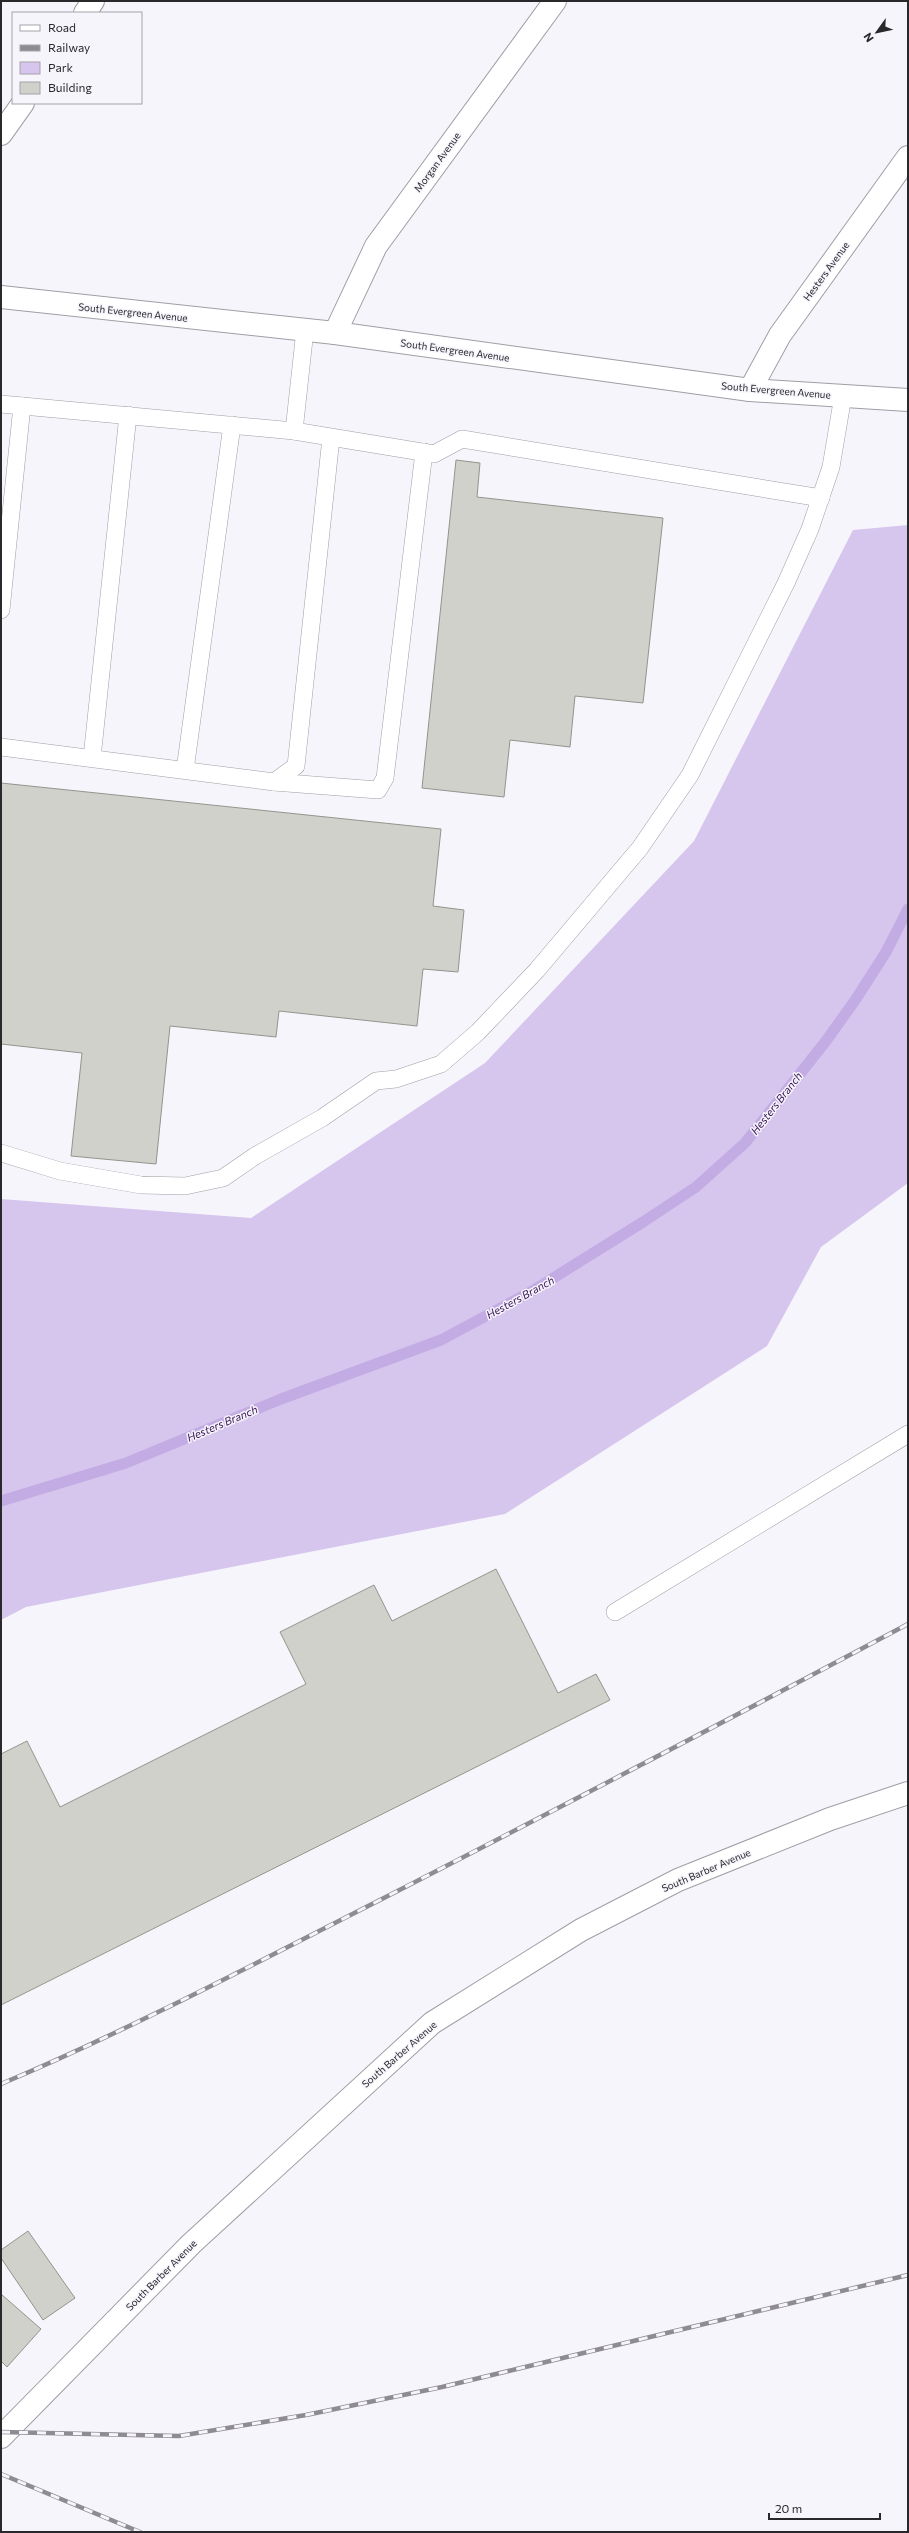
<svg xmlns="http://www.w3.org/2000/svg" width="909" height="2533" font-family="Commissioner,sans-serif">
<rect width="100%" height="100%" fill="#f7f5fc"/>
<polygon fill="#d6c6ed" points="908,525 908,1183 821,1247 767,1346 505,1514 26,1607 1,1620 1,1199 251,1218 485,1063 694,841 853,530"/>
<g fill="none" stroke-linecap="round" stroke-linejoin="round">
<polyline stroke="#c3abe4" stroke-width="11" points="1,1501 126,1463 281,1399 441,1340 534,1290 643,1222 696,1187 745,1143 826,1041 856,999 886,952 908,909"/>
</g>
<g fill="#d0d1ca" stroke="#94948d">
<polygon points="456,460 480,463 477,497 663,518 643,703 575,696 570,747 510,740 504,797 422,788"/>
<polygon points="1,783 441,829 433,906 464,910 458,972 423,969 417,1026 279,1011 276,1037 170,1026 156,1164 71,1156 82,1053 1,1044"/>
<polygon points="496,1569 558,1693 596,1674 610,1700 1,2005 1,1754 27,1741 60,1807 306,1684 280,1632 374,1585 392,1621"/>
<polygon points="28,2231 75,2298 43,2320 1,2258 1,2250"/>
<polygon points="1,2294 41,2329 7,2367 1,2361"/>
</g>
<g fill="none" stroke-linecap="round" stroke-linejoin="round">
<g stroke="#a09ea4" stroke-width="18">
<g id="service">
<polyline points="1,404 294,431 434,454 462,439 821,498"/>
<polyline points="294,431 305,330"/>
<polyline points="1,610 22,406"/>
<polyline points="1,747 274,782 296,766 331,438"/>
<polyline points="92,758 128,415"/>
<polyline points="185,770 232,425"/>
<polyline points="274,782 378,790 385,778 424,452"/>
<polyline points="1,1153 60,1171 141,1185 185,1186 223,1178 255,1156 322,1118 376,1081 396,1079 441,1064 478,1032 537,970 640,848 690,775 786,583 810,529 831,467 843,396"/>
<polyline points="615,1612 908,1434"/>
</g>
</g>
<g stroke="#a09ea4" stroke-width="24">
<g id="minor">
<polyline points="85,13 93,1"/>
<polyline points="1,134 23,103"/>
<polyline points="335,333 376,246 555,1"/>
<polyline points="750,390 780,335 908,157"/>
</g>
</g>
<g stroke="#a09ea4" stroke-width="24">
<polyline id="tertiary" points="1,2437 191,2244 432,2023 581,1930 678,1880 830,1819 908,1793"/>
</g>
<g stroke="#a09ea4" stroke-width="24">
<polyline id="primary" points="1,297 335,333 750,390 908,400"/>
</g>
<use href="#service" stroke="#fff" stroke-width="17"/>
<use href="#minor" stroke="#fff" stroke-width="22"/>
<use href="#tertiary" stroke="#fff" stroke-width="22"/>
<use href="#primary" stroke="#fff" stroke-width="22"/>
<g stroke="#8e8c91" stroke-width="4.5">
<g id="rail">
<path d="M1 2084C129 2030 254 1964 378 1901 555 1810 732 1718 908 1624"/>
<polyline points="1,2432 179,2436 306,2415 442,2387 908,2275"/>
<polyline points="1,2474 140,2532"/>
</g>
</g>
<use href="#rail" stroke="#f7f5fc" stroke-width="3" stroke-dasharray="9" stroke-linecap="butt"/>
</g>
<g text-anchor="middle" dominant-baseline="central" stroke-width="3" stroke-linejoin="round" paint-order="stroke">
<g font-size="10" fill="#29282b" stroke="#f7f5fc">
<text transform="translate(437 162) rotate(-54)">Morgan Avenue</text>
<text transform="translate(826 271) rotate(-54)">Hesters Avenue</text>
<text transform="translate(133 312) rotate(6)">South Evergreen Avenue</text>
<text transform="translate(455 350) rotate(8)">South Evergreen Avenue</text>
<text transform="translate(776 390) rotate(5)">South Evergreen Avenue</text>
<text transform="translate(706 1870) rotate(-23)">South Barber Avenue</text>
<text transform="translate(399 2054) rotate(-41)">South Barber Avenue</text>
<text transform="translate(161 2275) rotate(-45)">South Barber Avenue</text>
</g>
<g font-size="11" font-style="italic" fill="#391759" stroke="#f7f5fc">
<text transform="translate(776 1103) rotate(-52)">Hesters Branch</text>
<text transform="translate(520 1297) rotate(-29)">Hesters Branch</text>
<text transform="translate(222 1423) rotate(-23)">Hesters Branch</text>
</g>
</g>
<rect width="909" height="2533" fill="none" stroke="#29282b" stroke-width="4"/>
<rect x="12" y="12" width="130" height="92" fill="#f7f5fc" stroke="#a5a3a8"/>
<rect x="20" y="25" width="20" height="6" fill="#ffffff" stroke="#a5a3a8"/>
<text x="48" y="32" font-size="12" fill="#29282b">Road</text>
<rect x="20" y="45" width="20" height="6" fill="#8e8c91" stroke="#a5a3a8"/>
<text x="48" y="52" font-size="12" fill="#29282b">Railway</text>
<rect x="20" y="62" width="20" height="12" fill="#d6c6ed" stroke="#a5a3a8"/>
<text x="48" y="72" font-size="12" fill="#29282b">Park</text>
<rect x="20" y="82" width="20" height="12" fill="#d0d1ca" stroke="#a5a3a8"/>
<text x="48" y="92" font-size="12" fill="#29282b">Building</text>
<g transform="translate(877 32) rotate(237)" stroke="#f7f5fc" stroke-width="3" paint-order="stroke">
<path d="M0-3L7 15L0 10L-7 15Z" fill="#29282b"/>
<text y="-6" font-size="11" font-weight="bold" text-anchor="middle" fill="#29282b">N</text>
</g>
<path d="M769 2513v6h111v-6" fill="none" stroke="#29282b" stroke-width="2"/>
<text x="775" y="2513" font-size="12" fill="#29282b" stroke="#f7f5fc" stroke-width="3" paint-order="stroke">20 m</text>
</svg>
